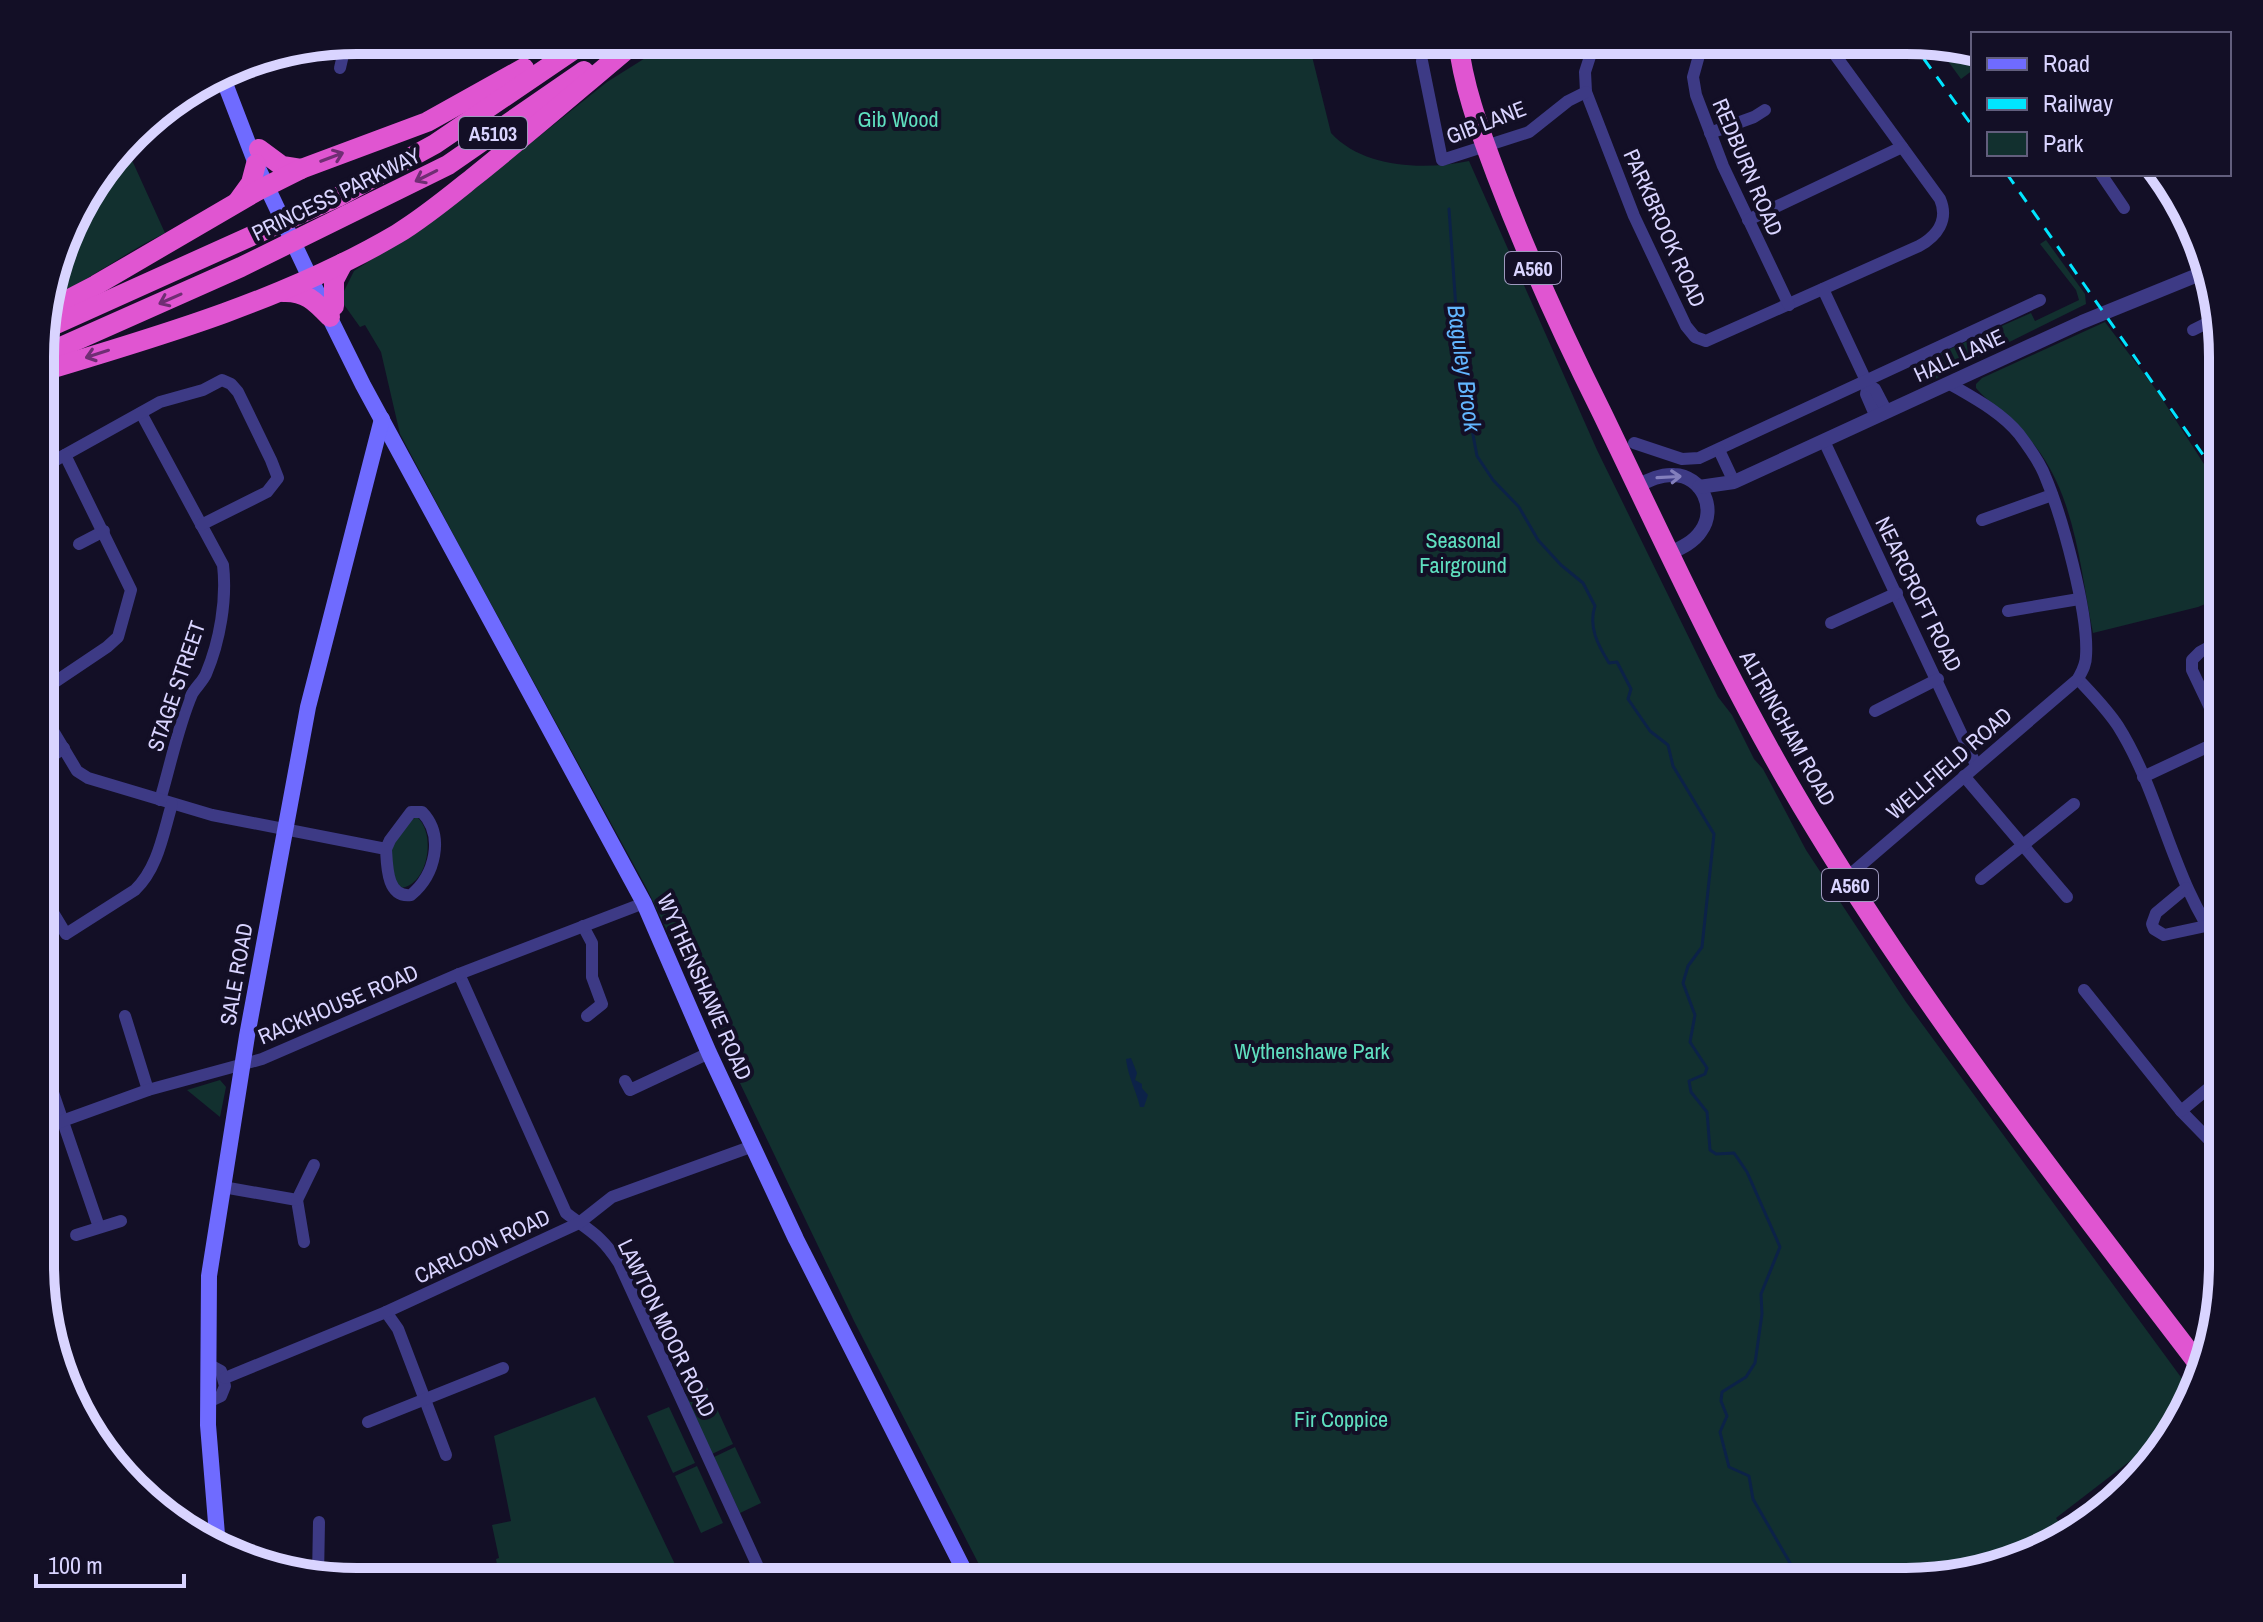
<svg xmlns="http://www.w3.org/2000/svg" width="2263" height="1622" font-family="'Archivo Narrow',sans-serif">
<rect width="100%" height="100%" fill="#130f26"/>
<g fill="#12302f">
<path d="M674 40H1308L1331 133C1364 169 1425 170 1469 161L1597 450 1718 697 1732 715 1754 759 1763 769 1806 850 1906 1002 2194 1395 2180 1418 2146 1445 2147 1448 2056 1518 2066 1533 2046 1550 1907 1582H988L854 1321 647 889 467 560 400 434 381 352 365 325 360 327 340 299 354 271 451 207 607 82Z"/>
<polygon points="1934,42 1973,51 1973,70 1961,79"/>
<path d="M126 147 165 233C124 253 89 280 48 300L73 216Z"/>
<polygon points="2046,240 2085,294 2086,304 1935,379 1925,360 2031,313 2035,321 2079,300 2076,290 2040,244"/>
<path d="M2105 322 2157 391 2222 492V597L2198 607 2093 633C2081 573 2076 505 2041 454 2033 443 2023 430 2013 421 2001 409 1987 401 1976 388V384L1982 378Z"/>
<path d="M417 817C436 833 429 884 401 888 381 869 392 826 417 817Z"/>
<polygon points="220,1080 226,1087 220,1117 187,1090"/>
<polygon points="707,1387 733,1444 712,1454 686,1397"/>
<polygon points="595,1397 683,1581 500,1581 496,1559 499,1558 492,1525 511,1521 494,1436"/>
<polygon points="669,1407 695,1463 673,1473 647,1416"/>
<polygon points="735,1447 761,1503 740,1513 714,1457"/>
<polygon points="697,1466 723,1523 701,1533 675,1476"/>
</g>
<path fill="#0c2248" d="M1131 1058 1137 1073 1135 1080 1142 1084V1088L1148 1095 1144 1107H1140C1136 1090 1128 1077 1126 1059Z"/>
<g fill="none" stroke-linecap="round" stroke-linejoin="round">
<path stroke="#0c2248" stroke-width="3" d="M1449 209 1460 366 1477 456 1493 480 1519 507 1538 540 1561 565 1583 583 1595 606C1588 627 1598 645 1609 663L1617 662 1631 689 1628 699 1650 731 1668 745 1673 766 1714 834 1702 947 1688 966 1683 983 1695 1015 1690 1042 1707 1068 1705 1074 1689 1081 1691 1092 1707 1112 1710 1150 1716 1154 1734 1153 1747 1172 1780 1247 1761 1294 1762 1314 1755 1363 1746 1377 1722 1392 1721 1401 1727 1416 1720 1432 1729 1467 1749 1476 1753 1499 1801 1582"/>
<g stroke="#3d3a85" stroke-width="12">
<path d="M1595 41 1585 72 1586 92 1634 216 1686 326 1695 337 1706 341 1919 246C1937 236 1949 220 1940 199L1825 41"/>
<polyline points="1703,41 1693,77 1696,95 1723,166 1789,305"/>
<polyline points="1422,61 1442,160 1529,132 1568,101 1586,92"/>
<polyline points="340,68 346,42"/>
<polyline points="1710,133 1754,117 1765,110"/>
<polyline points="2101,174 2124,208"/>
<polyline points="1748,220 1902,147"/>
<polyline points="1823,289 1868,385 1866,394 1876,417"/>
<polyline points="2193,330 2217,318"/>
<polyline points="1868,385 1875,389 1887,412"/>
<path d="M141 413 223 565C227 599 220 641 206 674 203 681 196 687 192 694 178 726 170 767 160 800"/>
<polyline points="1824,441 1976,765"/>
<polyline points="1634,443 1682,459 1699,458 2040,300"/>
<polyline points="1719,450 1734,482"/>
<polyline points="45,466 160,402 203,390 222,380 231,384 238,392 271,460 278,478 267,492 201,525"/>
<polyline points="1982,520 2052,495"/>
<polyline points="79,544 104,531"/>
<polyline points="2008,611 2079,599"/>
<polyline points="1831,623 1897,593"/>
<polyline points="2222,640 2200,652 2192,660 2192,670 2222,733"/>
<path d="M2078 679C2092 694 2107 709 2118 726 2162 796 2172 882 2222 948"/>
<polyline points="43,690 107,647 118,637 131,590 65,455"/>
<polyline points="1875,711 1938,679"/>
<path d="M43 714 77 771 88 778 212 815 386 849C387 867 387 898 411 895 435 875 445 836 422 812H411L390 840 386 849"/>
<polyline points="43,762 64,748"/>
<polyline points="1964,776 2067,897"/>
<polyline points="2143,777 2222,740"/>
<path d="M1846 878 2078 679C2082 671 2086 665 2086 656 2089 614 2062 516 2045 476 2040 462 2028 446 2019 434 2001 412 1974 398 1950 384"/>
<polyline points="1981,879 2074,804"/>
<polyline points="2186,888 2156,913 2152,924 2154,929 2164,935 2206,926"/>
<path d="M43 896 66 934 135 890C158 868 163 834 172 804"/>
<polyline points="583,926 592,943 592,977 602,1004 587,1016"/>
<path d="M459 974 566 1213C590 1231 602 1236 619 1263L765 1582"/>
<polyline points="2084,990 2181,1111 2222,1153"/>
<polyline points="125,1016 148,1090"/>
<polyline points="49,1081 99,1227"/>
<polyline points="625,1081 630,1090 709,1053"/>
<polyline points="2181,1111 2222,1077"/>
<polyline points="43,1128 148,1090 262,1059 459,974 644,903"/>
<polyline points="223,1187 297,1200 304,1242"/>
<polyline points="297,1200 314,1165"/>
<polyline points="76,1235 121,1221"/>
<polyline points="386,1312 398,1329 446,1455"/>
<polyline points="208,1364 221,1371 225,1386 221,1396 208,1402"/>
<polyline points="225,1378 386,1312 579,1223 612,1197 753,1146"/>
<polyline points="368,1422 503,1368"/>
<polyline points="318,1577 319,1522"/>
</g>
<g stroke="#3d3a85" stroke-width="14">
<path d="M1637 486C1649 480 1661 474 1674 475 1702 476 1717 509 1701 531 1694 542 1681 548 1670 553"/>
<polyline points="1699,487 1734,482 2082,322 2205,272"/>
</g>
<g stroke="#6f6bff" stroke-width="16">
<polyline points="221,73 256,164 313,284 363,385 644,903 709,1053 796,1239 970,1582"/>
<polyline points="218,1547 208,1425 209,1276 247,1036 308,707 382,419"/>
</g>
<g stroke="#e055d1" stroke-width="20">
<path d="M1458 40C1463 87 1480 131 1496 174 1527 256 1563 335 1602 413 1670 554 1735 698 1817 831 1932 1020 2069 1194 2203 1370"/>
<polyline points="259,149 282,166 301,169"/>
<polyline points="238,201 251,183 256,164"/>
<path d="M283 292C305 291 315 301 330 317"/>
<polyline points="334,306 334,280 343,263"/>
<polyline points="44,312 96,285 257,191 301,169 427,122 524,68"/>
<polyline points="43,330 338,197 435,144 588,40"/>
<polyline points="43,355 241,267 448,165 584,71"/>
<path d="M43 371C164 335 288 298 397 234 425 217 450 196 475 176 530 132 584 85 638 40"/>
</g>
<g stroke="#00e5ff" stroke-width="3" stroke-dasharray="12 10" stroke-linecap="butt">
<polyline points="1911,41 1973,127"/>
<polyline points="2007,174 2222,482"/>
</g>
</g>
<defs><path id="oneway-shaft" d="M-6 0H5M1.5-3L5.5 0L1.5 3" fill="none" stroke-width="1.6" stroke-linecap="round" stroke-linejoin="round" transform="scale(2)"/></defs>
<g stroke="#6f2e73">
<use href="#oneway-shaft" transform="translate(332 157) rotate(-21)"/>
<use href="#oneway-shaft" transform="translate(426 176) rotate(153)"/>
<use href="#oneway-shaft" transform="translate(170 299) rotate(156)"/>
<use href="#oneway-shaft" transform="translate(97 354) rotate(162)"/>
</g>
<use stroke="#837fbc" href="#oneway-shaft" transform="translate(1669 477) rotate(-3)"/>
<g text-anchor="middle" dominant-baseline="central" stroke-width="8" stroke-linejoin="round" paint-order="stroke">
<g fill="#130f26" stroke="#9e99be" stroke-width="2">
<rect x="459" y="117" width="68" height="32" rx="6"/>
<rect x="1505" y="252" width="56" height="32" rx="6"/>
<rect x="1822" y="869" width="56" height="32" rx="6"/>
</g>
<g font-size="20" font-weight="bold" fill="#d9d4ff">
<text x="493" y="133">A5103</text>
<text x="1533" y="268">A560</text>
<text x="1850" y="885">A560</text>
</g>
<g font-size="22" fill="#5fe0c0" stroke="#130f26">
<text x="898" y="119">Gib Wood</text>
<text x="1463" y="540">Seasonal<tspan x="1463" dy="25">Fairground</tspan></text>
<text x="1312" y="1051">Wythenshawe Park</text>
<text x="1341" y="1419">Fir Coppice</text>
</g>
<g font-size="22" fill="#d9d4ff" stroke="#130f26">
<text transform="translate(1486 122) rotate(-21)">GIB LANE</text>
<text transform="translate(1748 167) rotate(67)">REDBURN ROAD</text>
<text transform="translate(336 194) rotate(-26)">PRINCESS PARKWAY</text>
<text transform="translate(1665 228) rotate(66)">PARKBROOK ROAD</text>
<text transform="translate(1959 355) rotate(-25)">HALL LANE</text>
<text transform="translate(1919 594) rotate(64)">NEARCROFT ROAD</text>
<text transform="translate(176 686) rotate(-71)">STAGE STREET</text>
<text transform="translate(1788 728) rotate(61)">ALTRINCHAM ROAD</text>
<text transform="translate(1949 763) rotate(-41)">WELLFIELD ROAD</text>
<text transform="translate(236 974) rotate(-80)">SALE ROAD</text>
<text transform="translate(705 987) rotate(66)">WYTHENSHAWE ROAD</text>
<text transform="translate(338 1004) rotate(-23)">RACKHOUSE ROAD</text>
<text transform="translate(482 1246) rotate(-25)">CARLOON ROAD</text>
<text transform="translate(667 1328) rotate(64)">LAWTON MOOR ROAD</text>
</g>
<g font-size="24" font-style="italic" fill="#62b6ff" stroke="#130f26">
<text transform="translate(1465 368) rotate(82)">Baguley Brook</text>
</g>
</g>
<path d="M0 0H2263V1622H0ZM357 54H1906A303 303 0 0 1 2209 357V1265A303 303 0 0 1 1906 1568H357A303 303 0 0 1 54 1265V357A303 303 0 0 1 357 54Z" fill="#130f26" fill-rule="evenodd"/>
<path fill="none" stroke="#d9d4ff" stroke-width="10" d="M357 54H1906A303 303 0 0 1 2209 357V1265A303 303 0 0 1 1906 1568H357A303 303 0 0 1 54 1265V357A303 303 0 0 1 357 54Z"/>
<rect x="1971" y="32" width="260" height="144" fill="#130f26" stroke="#625e7d" stroke-width="2"/>
<rect x="1987" y="58" width="40" height="12" fill="#6f6bff" stroke="#625e7d" stroke-width="2"/>
<text x="2043" y="72" font-size="24" fill="#d9d4ff">Road</text>
<rect x="1987" y="98" width="40" height="12" fill="#00e5ff" stroke="#625e7d" stroke-width="2"/>
<text x="2043" y="112" font-size="24" fill="#d9d4ff">Railway</text>
<rect x="1987" y="132" width="40" height="24" fill="#12302f" stroke="#625e7d" stroke-width="2"/>
<text x="2043" y="152" font-size="24" fill="#d9d4ff">Park</text>
<path d="M36 1574v12h148v-12" fill="none" stroke="#d9d4ff" stroke-width="4"/>
<text x="48" y="1574" font-size="24" fill="#d9d4ff" stroke="#130f26" stroke-width="6" paint-order="stroke">100 m</text>
</svg>
